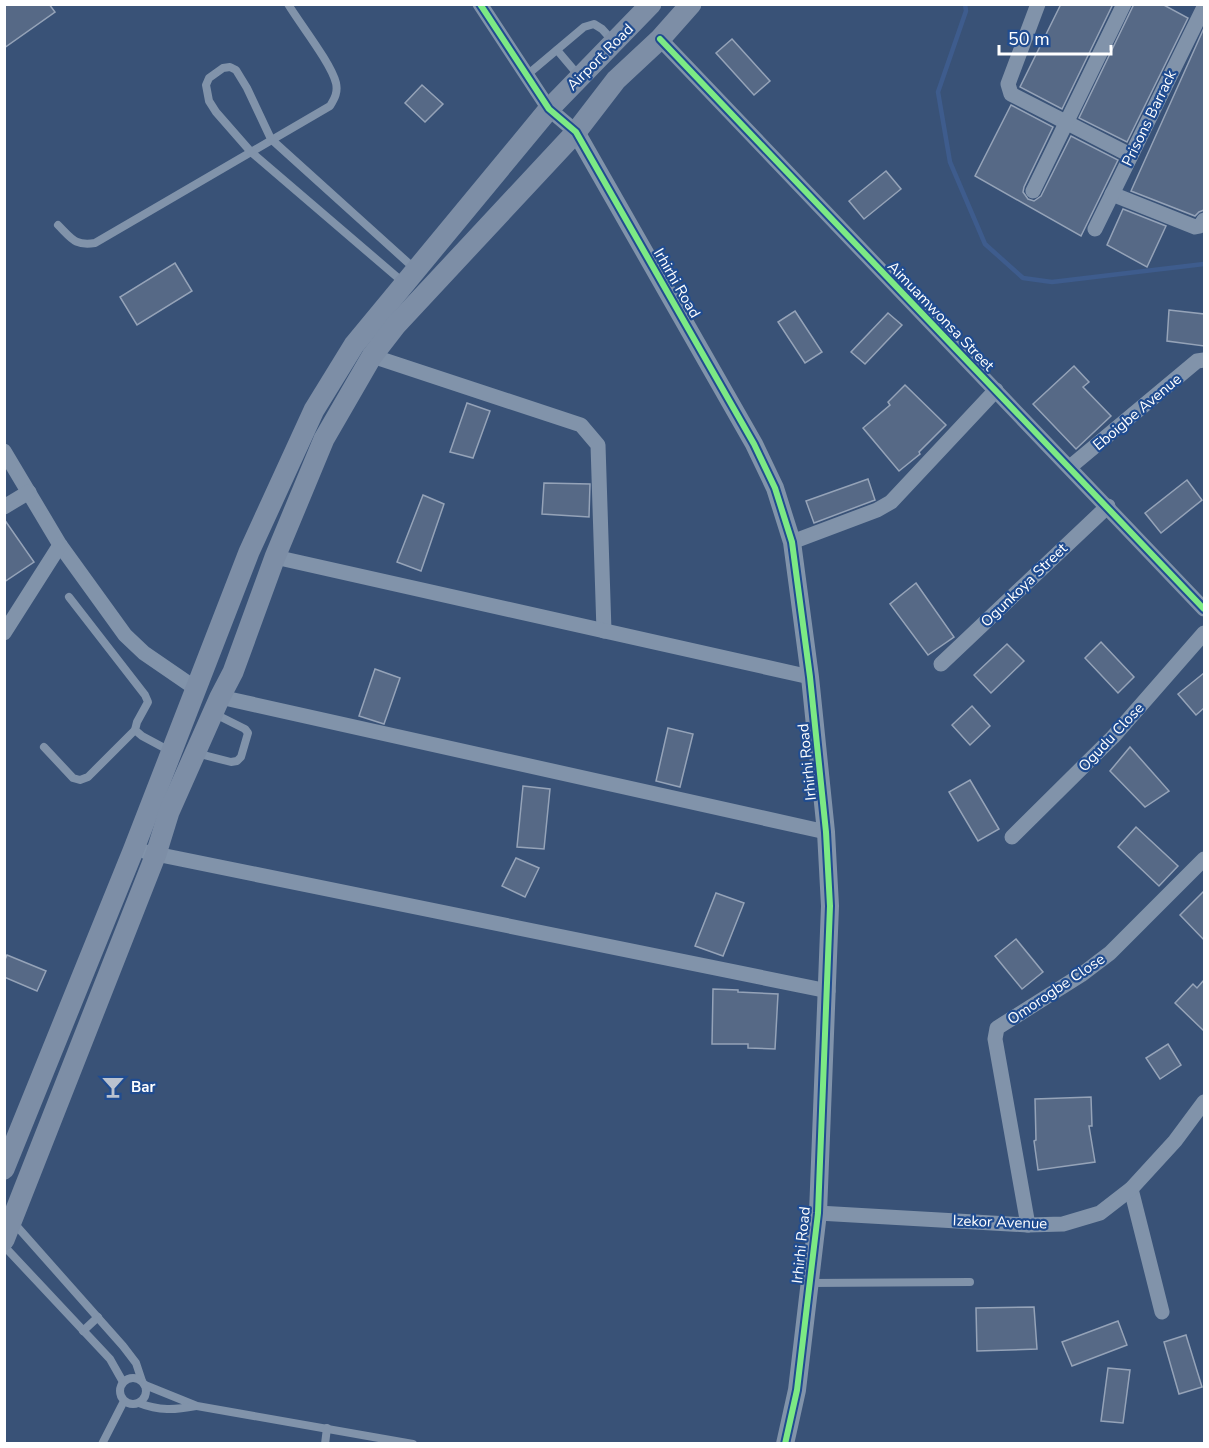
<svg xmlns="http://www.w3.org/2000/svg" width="1209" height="1448" font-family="'Nunito Sans',sans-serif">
<rect width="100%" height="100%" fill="#395277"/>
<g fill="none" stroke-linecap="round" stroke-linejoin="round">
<polyline stroke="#3e5c8d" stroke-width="4.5" points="965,4 966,11 938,92 950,162 985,244 1023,278 1052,282 1204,264"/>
</g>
<g fill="#566986" stroke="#95a3b8" stroke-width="1.5">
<polygon points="4,4 49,4 55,12 4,48"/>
<polygon points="1061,4 1113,4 1062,109 1020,87"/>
<polygon points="1134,4 1162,4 1188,18 1127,142 1079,118"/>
<polygon points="1204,28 1204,210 1199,212 1195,216 1131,191"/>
<polygon points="732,39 770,81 754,95 716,53"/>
<polygon points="422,85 443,104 425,122 405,103"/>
<polygon points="1011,105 1053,127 1024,187 1023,192 1028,199 1034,201 1041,196 1071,136 1118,160 1081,236 975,176"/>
<polygon points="886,171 901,189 864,219 849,201"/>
<polygon points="1123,209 1166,226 1147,267 1107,245"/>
<polygon points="175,263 192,291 137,325 120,297"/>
<polygon points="1169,310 1204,314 1204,346 1167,341"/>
<polygon points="795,311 822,352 805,363 778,322"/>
<polygon points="888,313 902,325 865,364 851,352"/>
<polygon points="1074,366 1089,382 1083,387 1111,416 1076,449 1033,404"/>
<polygon points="905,385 946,425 919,452 920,454 899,471 863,428 890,405 888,402"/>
<polygon points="467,403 490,411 473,458 450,452"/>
<polygon points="868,479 875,500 814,523 806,501"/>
<polygon points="1187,480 1202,500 1161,533 1145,513"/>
<polygon points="544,483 590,484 589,517 542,514"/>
<polygon points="423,495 444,504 421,571 397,562"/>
<polygon points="4,519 34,562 4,582"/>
<polygon points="916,583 954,637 928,655 890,604"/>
<polygon points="1101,642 1134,677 1118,693 1085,658"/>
<polygon points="1007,644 1024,661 991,693 974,675"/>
<polygon points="375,669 400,678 384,724 359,716"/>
<polygon points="1204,673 1204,708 1196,715 1178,694"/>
<polygon points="972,706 990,726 970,745 952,725"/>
<polygon points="668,728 693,734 680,787 656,781"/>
<polygon points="1130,747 1169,791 1145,807 1110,771"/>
<polygon points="970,780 999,829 978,841 949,792"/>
<polygon points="523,786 550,789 544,849 517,847"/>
<polygon points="1136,827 1178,866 1159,886 1118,847"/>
<polygon points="516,858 539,868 525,897 502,886"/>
<polygon points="1204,891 1204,940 1180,915"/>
<polygon points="716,893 744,903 723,956 695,946"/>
<polygon points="1016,939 1043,972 1022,989 995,956"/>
<polygon points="7,955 46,971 37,991 4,977 4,962"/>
<polygon points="1204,980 1204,1031 1175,1003 1193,984 1197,988"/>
<polygon points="713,989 738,990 738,992 778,994 775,1049 748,1048 748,1044 712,1044"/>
<polygon points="1168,1044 1181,1065 1160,1079 1146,1058"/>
<polygon points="1091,1097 1092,1126 1089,1126 1095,1162 1038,1170 1034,1141 1036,1140 1035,1099"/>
<polygon points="1034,1307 1037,1349 977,1351 976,1308"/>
<polygon points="1118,1321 1127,1345 1072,1366 1062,1342"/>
<polygon points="1186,1335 1202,1387 1179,1394 1164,1342"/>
<polygon points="1108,1368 1130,1370 1123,1423 1101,1421"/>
</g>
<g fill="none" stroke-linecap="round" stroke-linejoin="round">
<g stroke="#8193aa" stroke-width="8">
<polyline points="557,50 579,76"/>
<polyline points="527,75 584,27 594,24 602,29 612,40"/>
<path d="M58 225C72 239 75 246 95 243L330 106C335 98 338 92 336 83 331 63 300 24 288 4"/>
<polyline points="404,283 251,152 216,112 209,101 206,85 209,78 223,68 230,67 236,70 247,88 271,139 415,269"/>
<polyline points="69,597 145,695 148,702 137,722 135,730 142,736 170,751"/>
<polyline points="44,747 73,778 80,780 88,777 135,730"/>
<polyline points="196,753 231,762 237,761 241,757 248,733 245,729 215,714"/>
<polyline points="13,1222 123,1346 136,1363 142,1381"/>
<polyline points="4,1246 110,1359 123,1382"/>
<polyline points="809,1283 970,1282"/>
<polyline points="83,1331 98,1317"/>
<circle cx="133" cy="1391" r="13"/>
<polyline points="145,1385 197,1406 413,1444"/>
<path d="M139 1403C159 1411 175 1410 196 1406"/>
<polyline points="102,1444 124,1401"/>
<polyline points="325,1444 327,1428"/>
</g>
<g stroke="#8193aa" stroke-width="15">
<polyline points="480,4 549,109 576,132"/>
<polyline points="1038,4 1008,84 1011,94 1130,155"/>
<polyline points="660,39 1204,609"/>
<polyline points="1033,191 1124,4"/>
<polyline points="1112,194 1195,227 1200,226 1204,220"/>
<polyline points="1095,229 1204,7"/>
<polyline points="372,356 581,425 598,445 604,631"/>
<polyline points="4,451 60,545 125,635 144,653 195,688"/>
<polyline points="1070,467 1197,361 1204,360"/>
<polyline points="4,507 29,492"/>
<polyline points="792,542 877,510 891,502 996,390"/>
<polyline points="275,557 810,677"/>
<polyline points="4,633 60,545"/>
<polyline points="941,664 1108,506"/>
<polyline points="220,697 826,832"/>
<polyline points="1012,837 1113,737 1204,633"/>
<polyline points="146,852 828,991"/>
<polyline points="1131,1189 1162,1312"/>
<polyline points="818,1213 1028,1225 1063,1224 1100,1213 1131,1189 1175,1141 1204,1102"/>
<polyline points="1028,1225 995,1039 997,1028 1081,975 1110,953 1204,859"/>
</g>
<polyline stroke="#8193aa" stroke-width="18" points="576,132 754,444 775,488 792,542 810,677 826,832 830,906 818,1213 797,1390 785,1444"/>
<g stroke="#7d8ea6" stroke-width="21">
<polyline points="4,1169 133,851 249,552 314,410 354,345 549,109 651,4"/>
<polyline points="4,1240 156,854 169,812 220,697 233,672 275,557 324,439 372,356 396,325 576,132 616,80 660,39 691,4"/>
</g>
<g stroke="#204c90" stroke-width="10">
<g id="cycleway">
<polyline points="480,4 549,109 576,132 754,444 775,488 792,542 810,677 826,832 830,906 818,1213 797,1390 785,1444"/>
<polyline points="660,39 1204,609"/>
</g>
</g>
<use href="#cycleway" stroke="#7ce984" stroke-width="6"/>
</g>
<defs>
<g id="bar-bare" transform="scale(1.8)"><path d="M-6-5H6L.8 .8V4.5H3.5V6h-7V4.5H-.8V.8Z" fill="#bac2cf" stroke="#204c90" stroke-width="2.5" paint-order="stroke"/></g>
</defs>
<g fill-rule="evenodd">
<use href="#bar-bare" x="113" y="1087"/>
</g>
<g text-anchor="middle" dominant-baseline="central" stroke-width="4.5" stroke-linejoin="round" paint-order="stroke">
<g font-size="15" fill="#fff" stroke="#204c90">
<text transform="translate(600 57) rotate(-45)">Airport Road</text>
<text transform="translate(1149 118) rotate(-64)">Prisons Barrack</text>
<text transform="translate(677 283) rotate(60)">Irhirhi Road</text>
<text transform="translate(941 316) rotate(46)">Aimuamwonsa Street</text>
<text transform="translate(1137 412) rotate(-40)">Eboigbe Avenue</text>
<text transform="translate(1024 585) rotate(-44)">Ogunkoya Street</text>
<text transform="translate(1111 737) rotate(-47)">Ogudu Close</text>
<text transform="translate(807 762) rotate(-96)">Irhirhi Road</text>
<text transform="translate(1056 989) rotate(-34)">Omorogbe Close</text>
<text transform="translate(1000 1222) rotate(2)">Izekor Avenue</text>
<text transform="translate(801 1245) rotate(-84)">Irhirhi Road</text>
</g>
<g font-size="15" font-weight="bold" fill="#fff" stroke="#204c90" text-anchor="start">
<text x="131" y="1087">Bar</text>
</g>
</g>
<rect width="1209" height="1448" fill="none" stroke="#ffffff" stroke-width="12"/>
<path d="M999 45v9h112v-9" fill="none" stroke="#ffffff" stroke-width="3"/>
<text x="1008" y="45" font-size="18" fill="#ffffff" stroke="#204c90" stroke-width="4.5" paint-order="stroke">50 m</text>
</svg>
